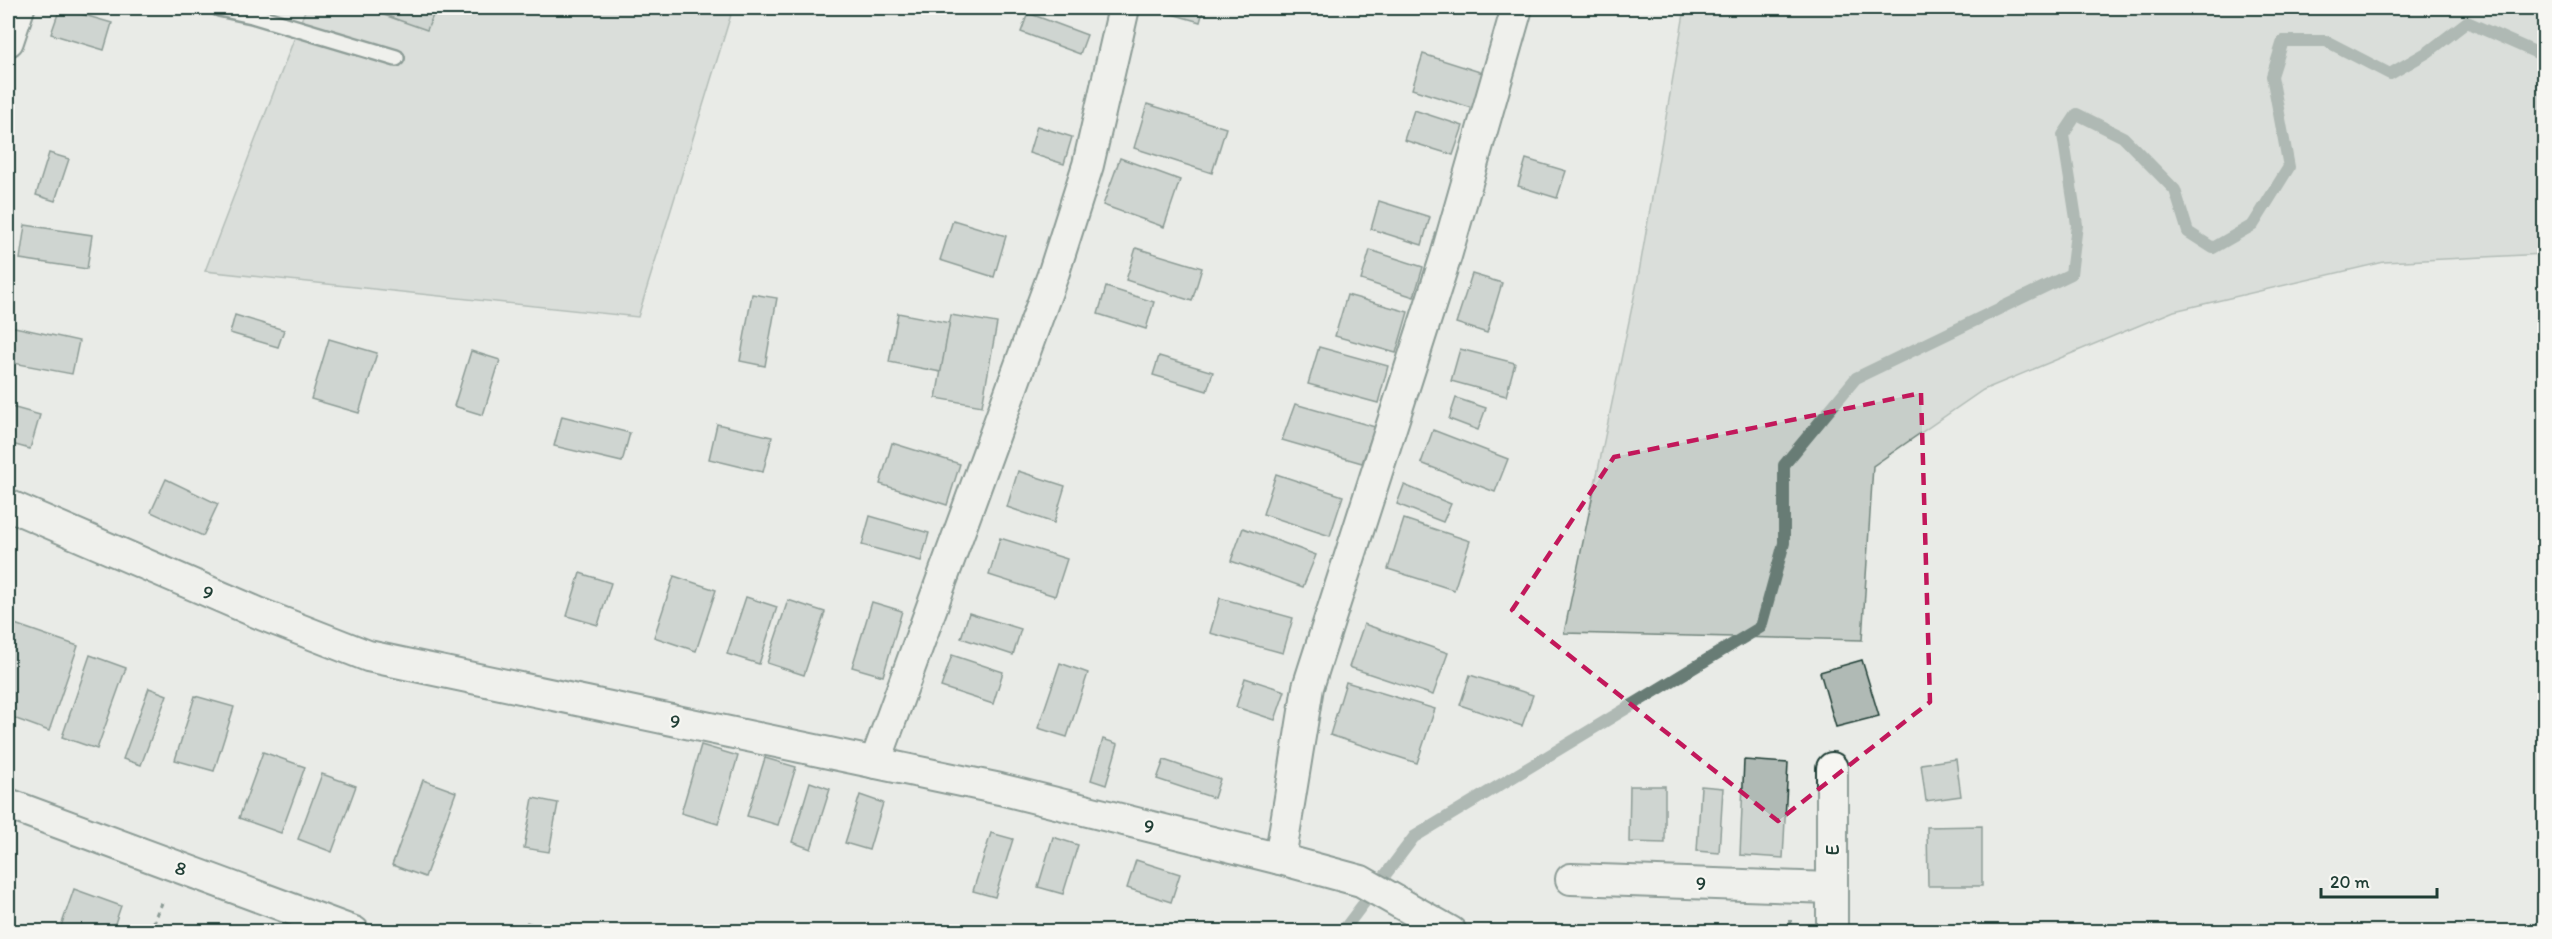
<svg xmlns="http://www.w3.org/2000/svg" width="2552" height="939" font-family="Itim,sans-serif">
<rect width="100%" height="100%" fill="#e9ebe7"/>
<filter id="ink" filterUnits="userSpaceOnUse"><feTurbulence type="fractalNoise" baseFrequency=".0167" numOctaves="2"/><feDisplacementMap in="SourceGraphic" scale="12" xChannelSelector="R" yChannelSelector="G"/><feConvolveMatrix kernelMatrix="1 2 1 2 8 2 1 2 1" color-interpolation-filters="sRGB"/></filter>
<g filter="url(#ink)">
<g fill="#c7cec9" stroke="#73867e" stroke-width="1.5">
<polygon points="306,8 733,8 638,317 205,271"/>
<polygon points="1685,8 2544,8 2544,254 2384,262 2174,311 1983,390 1873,466 1862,640 1564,633 1638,278"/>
</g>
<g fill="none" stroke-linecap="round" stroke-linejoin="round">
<polyline stroke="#687c75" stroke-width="12" points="1342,932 1414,837 1761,627 1784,543 1784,465 1856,378 2071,274 2077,225 2063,135 2077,114 2123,137 2175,190 2188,232 2213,248 2253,225 2289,167 2272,76 2283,41 2326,41 2390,74 2428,52 2467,22 2544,56"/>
</g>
<g fill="#b0bab5" stroke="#1f3d34" stroke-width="1.5">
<polygon points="60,8 112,23 104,50 51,34"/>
<polygon points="371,8 436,8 427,30 370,10"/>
<polygon points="1151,8 1204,8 1200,22"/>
<polygon points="1028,13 1087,35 1080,54 1021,32"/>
<polygon points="1423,54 1483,73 1472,108 1412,89"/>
<polygon points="1147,104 1226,128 1212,173 1134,148"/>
<polygon points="1414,110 1463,126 1453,155 1404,140"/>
<polygon points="1037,126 1072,137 1064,164 1029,153"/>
<polygon points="49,153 69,159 55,201 36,195"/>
<polygon points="1120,158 1180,180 1164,227 1103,205"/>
<polygon points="1526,159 1566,171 1557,198 1518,186"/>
<polygon points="1379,201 1430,217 1422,245 1371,229"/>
<polygon points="953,220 1006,236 994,277 940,260"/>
<polygon points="25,225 92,235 87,269 20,259"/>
<polygon points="1136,248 1202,268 1192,301 1126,280"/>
<polygon points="1370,250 1423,267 1414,297 1361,280"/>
<polygon points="1472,274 1502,283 1487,333 1456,323"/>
<polygon points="1106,287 1154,302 1146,329 1098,314"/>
<polygon points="752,294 777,298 765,366 740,361"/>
<polygon points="1347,295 1408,312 1396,353 1335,336"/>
<polygon points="898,313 950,323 941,372 889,362"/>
<polygon points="235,315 284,330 278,347 230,333"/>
<polygon points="951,315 997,323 982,406 936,398"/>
<polygon points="10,326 79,341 72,374 8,362"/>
<polygon points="329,339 377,353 359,413 311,399"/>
<polygon points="1319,347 1388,366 1378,403 1308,384"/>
<polygon points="1460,349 1515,363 1506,396 1451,381"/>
<polygon points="471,351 500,360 483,415 454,406"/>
<polygon points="1159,356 1213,372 1207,391 1153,375"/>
<polygon points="1456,398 1486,408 1478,430 1449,419"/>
<polygon points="1295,404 1375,427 1362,463 1282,440"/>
<polygon points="8,406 40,415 30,449 8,443"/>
<polygon points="562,416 630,433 622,462 554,446"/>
<polygon points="717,424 772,437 763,472 709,459"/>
<polygon points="1433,430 1508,459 1495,492 1421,463"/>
<polygon points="892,443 960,464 947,505 880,484"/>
<polygon points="1018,471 1065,486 1054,523 1007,507"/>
<polygon points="1276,474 1343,496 1330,536 1263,514"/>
<polygon points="166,479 218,504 203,536 151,512"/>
<polygon points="1404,485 1451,504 1443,522 1397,504"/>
<polygon points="870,516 929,533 921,561 862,545"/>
<polygon points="1404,519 1470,541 1454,590 1388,569"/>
<polygon points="1243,528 1316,555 1303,587 1231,561"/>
<polygon points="1000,538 1067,559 1055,596 989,575"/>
<polygon points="580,573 611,583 598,625 567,616"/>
<polygon points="674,576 716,590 696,651 654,637"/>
<polygon points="746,597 777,607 759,664 727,654"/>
<polygon points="1220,598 1293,618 1283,653 1210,633"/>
<polygon points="788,600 825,612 804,675 767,663"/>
<polygon points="872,602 902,611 883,676 852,667"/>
<polygon points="969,613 1021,629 1013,655 961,638"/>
<polygon points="9,622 78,646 49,731 8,716"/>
<polygon points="1364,624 1448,653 1433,695 1349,667"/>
<polygon points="90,655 126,668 97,749 62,737"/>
<polygon points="952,655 1003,672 993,704 941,687"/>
<polygon points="1862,660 1879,716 1836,727 1820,672"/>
<polygon points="1060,663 1088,673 1067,737 1038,728"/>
<polygon points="1470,675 1533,695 1522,726 1460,705"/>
<polygon points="1245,678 1285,691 1275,720 1236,707"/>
<polygon points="1346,682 1435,709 1417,763 1330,735"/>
<polygon points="149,688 167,695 141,765 123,759"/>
<polygon points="195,696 234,707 214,771 175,760"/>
<polygon points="1103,739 1118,744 1106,785 1091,780"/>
<polygon points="701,745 738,756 718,824 681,813"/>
<polygon points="263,752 305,767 281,833 239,818"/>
<polygon points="765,758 796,767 778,825 747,816"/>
<polygon points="1956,759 1961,796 1926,801 1921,764"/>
<polygon points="1164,760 1220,779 1214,798 1157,779"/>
<polygon points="1744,760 1788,763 1783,858 1740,855"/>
<polygon points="322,774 356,786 332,852 298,839"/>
<polygon points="423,780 456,792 425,877 392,865"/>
<polygon points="810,782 830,789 811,849 792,842"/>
<polygon points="1630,786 1665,786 1665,843 1629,842"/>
<polygon points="1701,786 1723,788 1719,853 1697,851"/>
<polygon points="860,795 883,803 869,850 845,843"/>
<polygon points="533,798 558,803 549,852 524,848"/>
<polygon points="1982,826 1982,886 1928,886 1927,827"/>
<polygon points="991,833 1013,839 995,897 973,891"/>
<polygon points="1053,837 1078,845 1063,894 1038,887"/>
<polygon points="1136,860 1180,874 1171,902 1127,888"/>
<polygon points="74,889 121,906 112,932 59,932"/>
<polygon points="527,922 554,932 523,932"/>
<rect x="1590" y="927" width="75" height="5"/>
<rect x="1716" y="928" width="59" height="4"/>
</g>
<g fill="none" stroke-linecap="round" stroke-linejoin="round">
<g stroke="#1f3d34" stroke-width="20">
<polyline id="service" points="219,8 252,15 396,58"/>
</g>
<g stroke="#1f3d34" stroke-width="34">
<g id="minor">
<polyline points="8,41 19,8"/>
<polyline points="8,505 263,615 368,656 1000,789 1280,859 1361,881 1451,932"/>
<polyline points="875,763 1054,272 1088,165 1124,8"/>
<polyline points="8,804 354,932"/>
<polyline points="1280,859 1308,687 1446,256 1517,8"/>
<polyline points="1571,879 1832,888"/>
<polyline points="1832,932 1832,768"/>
</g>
</g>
<g stroke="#1f3d34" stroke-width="4" stroke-dasharray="4.5 4.5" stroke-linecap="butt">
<polyline points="1790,920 1790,932"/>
<polyline points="150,932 163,899"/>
</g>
<use href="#service" stroke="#f6f6f2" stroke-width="15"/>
<use href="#minor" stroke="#f6f6f2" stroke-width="30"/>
</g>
</g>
<path d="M0 0H2552V939H0ZM1921 393 1930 702 1778 821 1512 610 1614 457Z" fill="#e9ebe7" fill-opacity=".55" fill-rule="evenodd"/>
<path fill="none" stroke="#c2185b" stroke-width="4.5" stroke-dasharray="12 8" stroke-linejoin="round" d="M1921 393 1930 702 1778 821 1512 610 1614 457Z"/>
<g text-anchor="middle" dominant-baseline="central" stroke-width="4.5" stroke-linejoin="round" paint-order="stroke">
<g font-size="20" fill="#1f3d34" stroke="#f6f6f2">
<text transform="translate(208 592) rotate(23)">9</text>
<text transform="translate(675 721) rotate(12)">9</text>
<text transform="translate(1149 826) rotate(14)">9</text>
<text transform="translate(1832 850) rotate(-90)">E</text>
<text transform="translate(181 868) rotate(20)">8</text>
<text transform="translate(1701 883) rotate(2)">9</text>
</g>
</g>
<rect width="2552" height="939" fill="none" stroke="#f6f6f2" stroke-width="30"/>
<rect x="15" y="15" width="2522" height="909" fill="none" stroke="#1f3d34" stroke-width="2" filter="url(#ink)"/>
<path d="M2321 888v9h116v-9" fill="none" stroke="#1f3d34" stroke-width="3"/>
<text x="2330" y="888" font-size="18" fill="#1f3d34" stroke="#f6f6f2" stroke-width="4.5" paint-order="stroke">20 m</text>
</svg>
